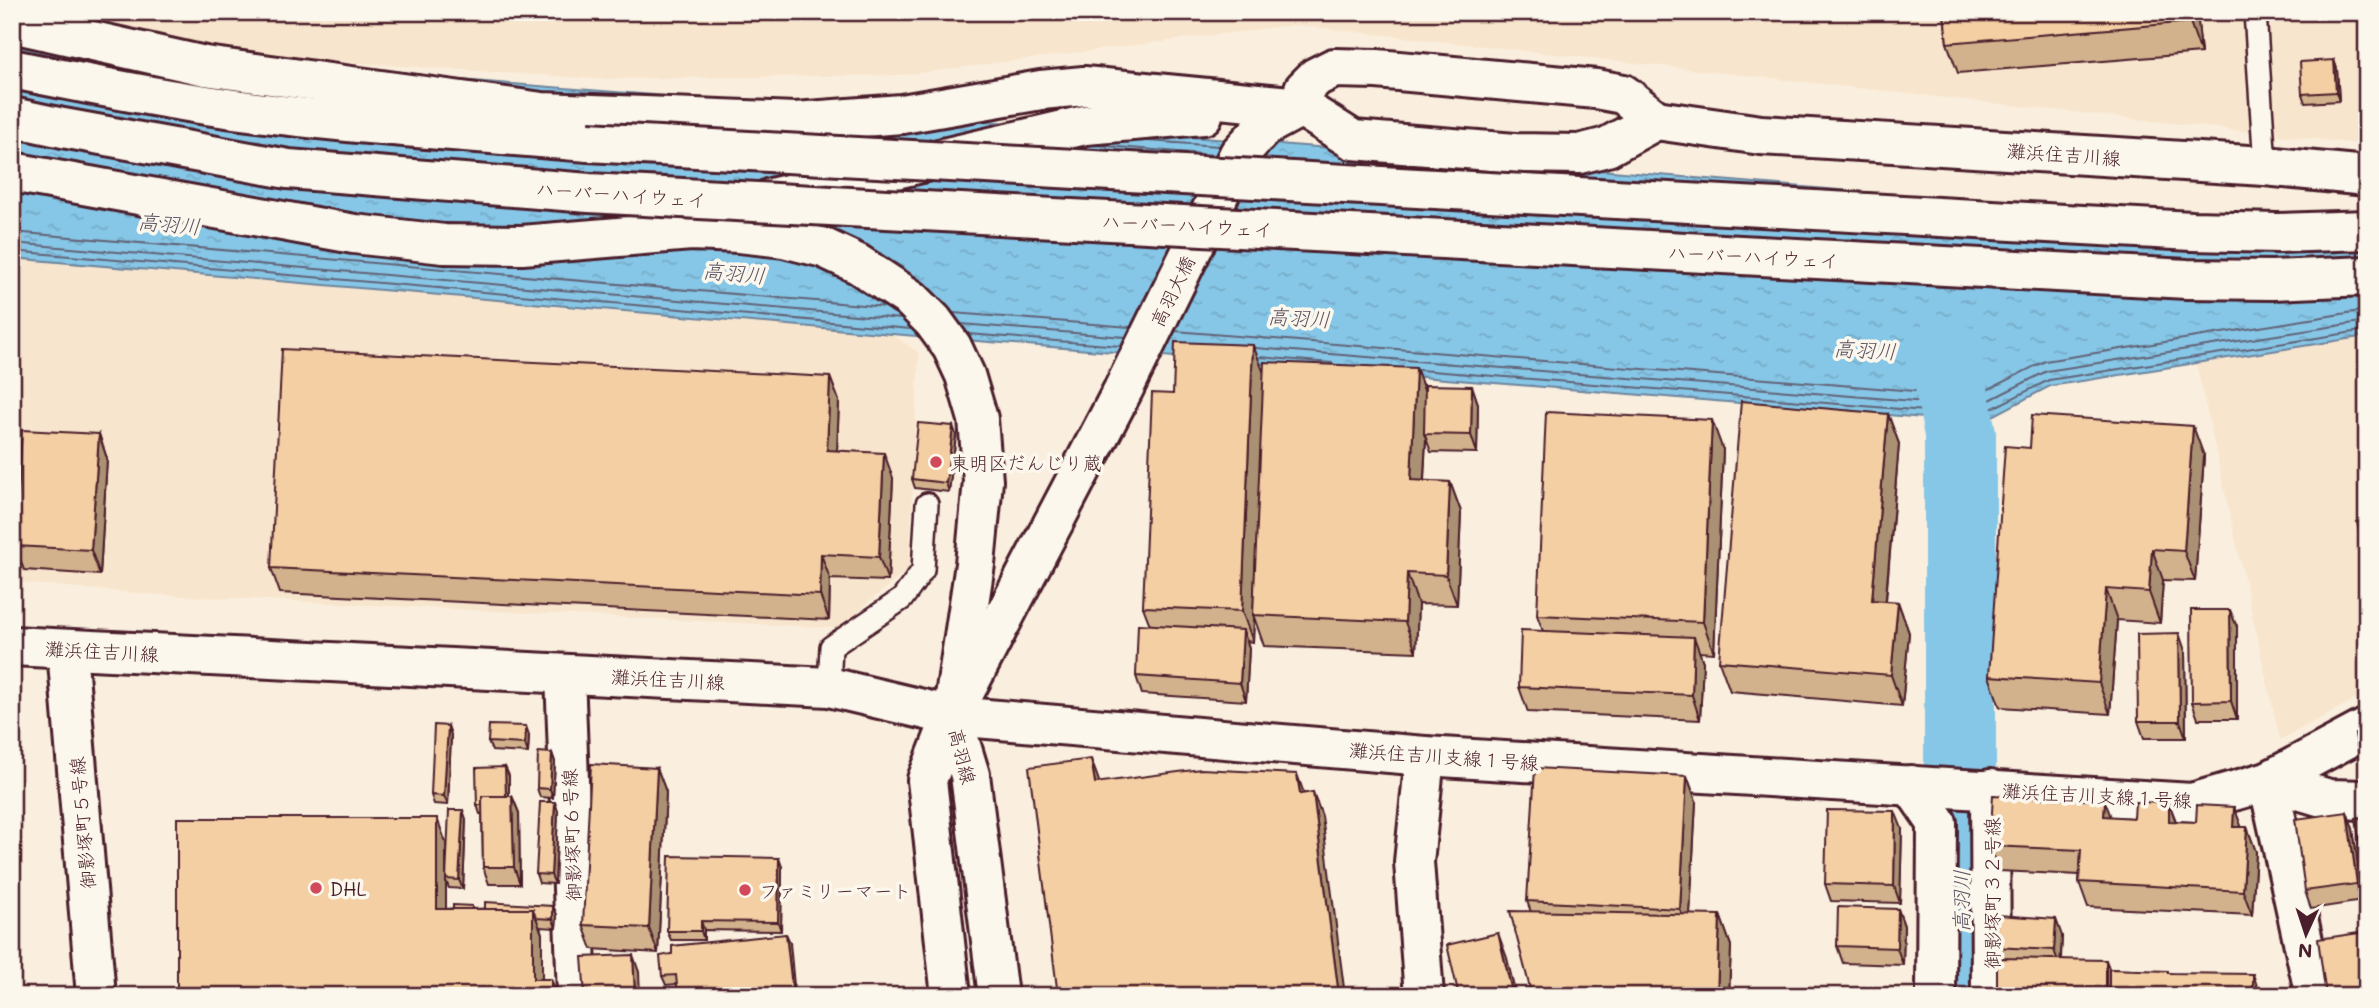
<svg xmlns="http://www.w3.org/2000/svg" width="2379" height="1008" font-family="Mali,'Klee One',sans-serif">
<defs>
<pattern id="water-ripples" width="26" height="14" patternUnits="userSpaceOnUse" patternTransform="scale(1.75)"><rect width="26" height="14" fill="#86c7e7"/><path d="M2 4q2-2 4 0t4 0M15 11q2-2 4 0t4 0" fill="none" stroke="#75aac6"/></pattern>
</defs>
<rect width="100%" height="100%" fill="#faefde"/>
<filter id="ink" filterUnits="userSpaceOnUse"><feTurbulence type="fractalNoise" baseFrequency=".0143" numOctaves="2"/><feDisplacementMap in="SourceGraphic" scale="14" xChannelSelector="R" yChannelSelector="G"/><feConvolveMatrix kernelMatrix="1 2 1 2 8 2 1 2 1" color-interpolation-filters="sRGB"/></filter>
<g filter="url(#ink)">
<g fill="#f8e5cd">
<polygon points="12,12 2367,12 2367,145 1294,25 903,75 596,79 12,40"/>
<polygon points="12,258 892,334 919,353 909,569 838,628 145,594 12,582"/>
<polygon points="2367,336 2367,693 2280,740 2196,363"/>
</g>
<polygon fill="url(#water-ripples)" stroke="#6e849c" stroke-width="2" points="12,45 1433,156 2367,234 2367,336 2050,386 1972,427 1937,419 892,334 12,258"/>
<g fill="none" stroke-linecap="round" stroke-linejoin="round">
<g stroke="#626276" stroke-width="2">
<polyline points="1148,141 1219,146"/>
<polyline points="1094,145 1215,155"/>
<polyline points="12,232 886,307"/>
<polyline points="12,243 902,319"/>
<polyline points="12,251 911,329"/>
<polyline points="953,313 1130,327"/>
<polyline points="961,324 1125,337"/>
<polyline points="1175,331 1939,393 1969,399 2045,361 2367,310"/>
<polyline points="968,334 1121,346"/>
<polyline points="1256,348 1939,403 1970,410 2047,371 2367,321"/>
<polyline points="1260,357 1332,363"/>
<polyline points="1419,370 1938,412 1971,419 2049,380 2367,330"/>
</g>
<polyline stroke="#86c7e7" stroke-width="72" points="1945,353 1960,434 1960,996"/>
<g stroke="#4a1f2b" stroke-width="26">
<g id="service">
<polyline points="2255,12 2265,166"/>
<polyline points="829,687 831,647 902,599 923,570 927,504"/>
</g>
</g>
<g stroke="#4a1f2b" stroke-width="44">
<g id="minor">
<polyline points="67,650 96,996"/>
<polyline points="565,674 577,996"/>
<polyline points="1911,785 1937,823 1936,996"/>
<polyline points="1990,789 1991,996"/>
<polyline points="1424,996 1414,862 1425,756"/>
<polyline points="2315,996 2268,781 2329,799 2367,800"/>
</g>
</g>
<g stroke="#4a1f2b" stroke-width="44">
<g id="tertiary">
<polyline points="12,23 205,66 542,112 795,122 902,114 1041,90 1084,86 1301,107 1353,140 1515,153 1579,154 1607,147 1656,120 1761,135 2265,166 2367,176"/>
<path d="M12 69C76 82 141 95 206 105 332 124 461 131 588 142"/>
<polyline points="1301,107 1304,89 1316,77 1334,68 1377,69 1596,89 1623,94 1656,120"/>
<polyline points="12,172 354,234 444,244 522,245 691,231 739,233 784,238 824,248 858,264 911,299 933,321 952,347 965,375 978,419 983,481 975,564 952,716 970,775 998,996"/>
<polyline points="771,198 1085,125 1203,115"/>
<polyline points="12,646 829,687 952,716 1425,756 2192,803 2268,781 2367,728"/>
<polyline points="951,996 927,780 952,716 1123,390 1239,154 1264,127 1301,107"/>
</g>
</g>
<use href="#service" stroke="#fbf7ec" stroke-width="21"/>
<use href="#minor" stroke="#fbf7ec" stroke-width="38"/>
<use href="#tertiary" stroke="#fbf7ec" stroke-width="38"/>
<g stroke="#4a1f2b" stroke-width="44" stroke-linecap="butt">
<g id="tertiary-bridge">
<polyline points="12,117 63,128 288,169 589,193 2187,279 2272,280 2367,276"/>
<polyline points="588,142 2192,231 2278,233 2367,230"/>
</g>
</g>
<use href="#tertiary-bridge" stroke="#fbf7ec" stroke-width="38"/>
</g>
<g fill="#d2b28d" stroke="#4a1f2b" stroke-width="2">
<polygon points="1944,12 2197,12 2201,53 1958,73 1947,43"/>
<polygon points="2334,60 2337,69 2339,101 2305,103 2302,94"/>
<polygon points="1416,368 1425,393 1472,386 1478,404 1477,453 1431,452 1426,438 1424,481 1450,482 1461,512 1457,605 1418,604 1416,652 1264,646 1254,617 1253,642 1247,641 1249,648 1246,701 1142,694 1136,676 1150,625 1143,607 1173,394 1264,373"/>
<polygon points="830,377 839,401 837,451 893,478 888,581 830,579 829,620 280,593 271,568"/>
<polygon points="1888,414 1899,444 1886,601 1898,602 1909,633 1902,706 1730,691 1719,661"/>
<polygon points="953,426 956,435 949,492 915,488 912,479"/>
<polygon points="99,434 107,459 100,575 24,570 15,546"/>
<polygon points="1723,450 1714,653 1699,652 1703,662 1700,720 1528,712 1519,687 1543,631 1537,615"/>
<polygon points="2204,456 2195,581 2163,580 2160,623 2117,620 2110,714 2000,707 1989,676"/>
<polygon points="2237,627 2237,719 2198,719 2192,702"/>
<polygon points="2185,651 2186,738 2144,738 2138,721"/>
<polygon points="448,726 451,735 448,805 434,804 431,795"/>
<polygon points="2367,728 2367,782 2361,765"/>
<polygon points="529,735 528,753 492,751 488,742"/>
<polygon points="552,753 555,762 553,798 540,797 537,788"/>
<polygon points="505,767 509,776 509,796 512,796 519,813 520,884 489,884 483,867 482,814 480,814 477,805"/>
<polygon points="657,768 666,792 658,953 592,949 583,925"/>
<polygon points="1687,776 1696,801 1690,915 1720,915 1731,946 1729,996 1532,996 1531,912 1527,901"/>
<polygon points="2169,803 2176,821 2196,822 2234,807 2241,827 2247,827 2256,852 2252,915 2088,907 2079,882 2080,875 1999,871 1990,846 2111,817 2134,818"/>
<polygon points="558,811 555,884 539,883 536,874"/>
<polygon points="2347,812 2353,829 2363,901 2311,909 2305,891"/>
<polygon points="466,819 463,889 449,888 446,881 446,909 472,906 472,909 553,906 557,915 556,928 540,927 542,934 542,979 551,979 557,996 177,996 446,843 446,868"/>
<polygon points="1902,829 1900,903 1831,901 1825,884"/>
<polygon points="782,867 781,931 704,930 704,940 671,940 667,931"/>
<polygon points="1898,909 1904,926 1903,965 1843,963 1837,946"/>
<polygon points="786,934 790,943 677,984 666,985 662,976 672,954"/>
<polygon points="2062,936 2061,959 2110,969 2169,973 2259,992 1999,958 1995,947"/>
</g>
<g fill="#ab9173" stroke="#4a1f2b" stroke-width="2">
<polygon points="2189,12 2197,12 2201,53 2190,22"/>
<polygon points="2334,60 2337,69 2339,101 2336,92"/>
<polygon points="1253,345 1265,376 1253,615 1254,617 1253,642 1242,611"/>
<polygon points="1416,368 1427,399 1424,434 1426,438 1422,511 1411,480"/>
<polygon points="830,377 839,401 836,475 827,450"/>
<polygon points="1472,386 1478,404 1477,453 1471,435"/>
<polygon points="1888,414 1899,444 1883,631 1872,600"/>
<polygon points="1712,420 1723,450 1714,653 1703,622"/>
<polygon points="953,426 956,435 949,492 946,483"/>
<polygon points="2193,426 2204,456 2195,581 2184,551"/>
<polygon points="99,434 107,459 100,575 91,550"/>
<polygon points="884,453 893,478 888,581 879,557"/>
<polygon points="1450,482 1461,512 1457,605 1446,575"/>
<polygon points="2152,549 2163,580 2160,623 2149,592"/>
<polygon points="821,554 830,579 829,620 820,595"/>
<polygon points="1407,573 1418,604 1416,652 1405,622"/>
<polygon points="2106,589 2117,620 2110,714 2099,683"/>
<polygon points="1898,602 1909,633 1902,706 1891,675"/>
<polygon points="2230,610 2237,627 2237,719 2231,701"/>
<polygon points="1243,630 1249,648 1246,701 1240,683"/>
<polygon points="2179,633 2185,651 2186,738 2180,721"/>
<polygon points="1694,637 1703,662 1700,720 1692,695"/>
<polygon points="448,726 451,735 448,805 444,796"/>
<polygon points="526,726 529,735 528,753 525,744"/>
<polygon points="552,753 555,762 553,798 550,789"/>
<polygon points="1091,759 1100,784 1095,783"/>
<polygon points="505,767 509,776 509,813 506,805"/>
<polygon points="657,768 666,792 658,953 649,928"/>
<polygon points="1297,774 1306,799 1300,794"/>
<polygon points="1687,776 1696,801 1689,933 1680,909"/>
<polygon points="1313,792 1322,816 1345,996 1339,996"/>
<polygon points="512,796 519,813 520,884 514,867"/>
<polygon points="2105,801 2114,825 2104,816"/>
<polygon points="555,802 558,811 555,884 551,875"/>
<polygon points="2169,803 2178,828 2169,821"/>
<polygon points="2234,807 2243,831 2233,827"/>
<polygon points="463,810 466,819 463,889 459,880"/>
<polygon points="1895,811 1902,829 1900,903 1894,886"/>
<polygon points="2347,812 2353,829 2363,901 2357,884"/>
<polygon points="437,818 446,843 446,933 437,909"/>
<polygon points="2247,827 2256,852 2252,915 2243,891"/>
<polygon points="779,858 782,867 781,931 778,922"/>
<polygon points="553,906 557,915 556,928 553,919"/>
<polygon points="533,909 542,934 542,996 533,979"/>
<polygon points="1898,909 1904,926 1903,965 1897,948"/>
<polygon points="1720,915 1731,946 1729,996 1717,996"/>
<polygon points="2056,919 2062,936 2060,967 2054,950"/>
<polygon points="701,921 704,930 704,940 701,931"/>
<polygon points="1498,933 1507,958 1516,996 1513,996"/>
<polygon points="786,934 790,943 795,996 793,996"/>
<polygon points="633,955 639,972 640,996 635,996"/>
<polygon points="2106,960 2115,984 2115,996 2106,996"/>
<polygon points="2253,974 2259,992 2259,996 2253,996"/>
<polygon points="551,979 557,996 551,996"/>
</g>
<g fill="#f4cfa4" stroke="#4a1f2b" stroke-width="2">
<polygon points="1944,12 2189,12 2190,22 1947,43"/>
<polygon points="2334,60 2336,92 2302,94 2300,62"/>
<polygon points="1175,342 1253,345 1242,611 1143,607 1152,393 1173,394"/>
<polygon points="282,349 830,377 827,450 884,453 879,557 821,554 820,595 271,568"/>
<polygon points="1264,362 1416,368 1411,480 1450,482 1446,575 1407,573 1405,622 1253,615"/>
<polygon points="1425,385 1472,386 1471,435 1424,434"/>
<polygon points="1741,401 1888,414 1872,600 1898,602 1891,675 1719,661"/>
<polygon points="1546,412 1712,420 1703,622 1537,615"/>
<polygon points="2032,415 2193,426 2184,551 2152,549 2149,592 2106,589 2099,683 1989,676 2005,446 2030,448"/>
<polygon points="918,423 953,426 946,483 912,479"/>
<polygon points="22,430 99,434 91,550 15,546"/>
<polygon points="2367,519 2367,564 2357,522"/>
<polygon points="2191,610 2230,610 2231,701 2192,702"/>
<polygon points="1138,624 1243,630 1240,683 1136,676"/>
<polygon points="1521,630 1694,637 1692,695 1519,687"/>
<polygon points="2179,633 2180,721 2138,721 2137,634"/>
<polygon points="434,725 448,726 444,796 431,795"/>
<polygon points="489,725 526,726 525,744 488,742"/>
<polygon points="2367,728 2367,761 2361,765 2355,734"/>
<polygon points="538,752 552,753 550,789 537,788"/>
<polygon points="1091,759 1095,783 1201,769 1297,774 1300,794 1313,792 1339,996 1058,996 1029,767"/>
<polygon points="591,764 657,768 649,928 583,925"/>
<polygon points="505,767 506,796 482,796 482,805 477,805 476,768"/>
<polygon points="1535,768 1687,776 1680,909 1527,901"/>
<polygon points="1993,795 2105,801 2104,816 2134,818 2135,802 2169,803 2169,821 2196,822 2197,805 2234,807 2233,827 2247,827 2243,891 2079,882 2081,850 1990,846"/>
<polygon points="482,796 512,796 514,867 483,867"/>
<polygon points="540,802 555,802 551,875 536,874"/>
<polygon points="449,810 463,810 459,880 446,879"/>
<polygon points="1827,810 1895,811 1894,886 1825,884"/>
<polygon points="2347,812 2357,884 2305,891 2295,819"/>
<polygon points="2367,817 2367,885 2365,885 2356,818"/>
<polygon points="177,818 437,818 437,909 533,909 533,979 551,979 551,996 177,996"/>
<polygon points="669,856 779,858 778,922 701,921 701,931 667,931"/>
<polygon points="485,902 553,906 553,919 536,918 533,909 485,909"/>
<polygon points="453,905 472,906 472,909 453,909"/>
<polygon points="1838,907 1898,909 1897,948 1837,946"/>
<polygon points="1510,911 1720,915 1717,996 1653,993 1653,996 1532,996"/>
<polygon points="1997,915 2056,919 2054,950 1995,947"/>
<polygon points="2366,932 2367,941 2367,996 2326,996 2318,939"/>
<polygon points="1498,933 1513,996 1459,996 1447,945"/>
<polygon points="786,934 793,996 678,996 676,975 662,976 660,956 672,954 672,946"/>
<polygon points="633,955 635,996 585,996 582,957"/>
<polygon points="1997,958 2106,960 2106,996 1997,996"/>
<polygon points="2109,969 2168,971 2168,973 2253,974 2253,996 2109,996"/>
</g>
</g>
<g fill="#d1495b" stroke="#fbf7ec" stroke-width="2.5">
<circle cx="936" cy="462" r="7"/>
<circle cx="316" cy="888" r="7"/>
<circle cx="745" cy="890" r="7"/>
</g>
<g text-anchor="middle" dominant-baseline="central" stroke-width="7" stroke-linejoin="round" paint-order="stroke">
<g font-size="19" fill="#4a1f2b" stroke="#fbf7ec">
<text transform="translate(2064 154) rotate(4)">灘浜住吉川線</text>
<text transform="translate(621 194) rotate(4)">ハーバーハイウェイ</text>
<text transform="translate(1187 225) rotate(3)">ハーバーハイウェイ</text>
<text transform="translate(1753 256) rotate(3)">ハーバーハイウェイ</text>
<text transform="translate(1172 291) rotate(-64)">高羽大橋</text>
<text transform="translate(102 651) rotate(3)">灘浜住吉川線</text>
<text transform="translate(668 679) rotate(3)">灘浜住吉川線</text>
<text transform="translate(963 756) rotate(76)">高羽線</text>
<text transform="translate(1444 756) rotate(4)">灘浜住吉川支線１号線</text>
<text transform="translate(2097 795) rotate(3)">灘浜住吉川支線１号線</text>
<text transform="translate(82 823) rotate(-95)">御影塚町５号線</text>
<text transform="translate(571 835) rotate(-92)">御影塚町６号線</text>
<text transform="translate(1991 893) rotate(-90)">御影塚町３２号線</text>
</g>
<g font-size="19" fill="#4a1f2b" stroke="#fbf7ec" text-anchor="start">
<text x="950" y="462">東明区だんじり蔵</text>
<text x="330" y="888">DHL</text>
<text x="759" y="890">ファミリーマート</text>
</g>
<g font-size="21" font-style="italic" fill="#5c5163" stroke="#fbf7ec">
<text transform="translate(169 223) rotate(5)">高羽川</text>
<text transform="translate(734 272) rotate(5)">高羽川</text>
<text transform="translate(1299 317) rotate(3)">高羽川</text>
<text transform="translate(1865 349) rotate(3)">高羽川</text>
<text transform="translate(1960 901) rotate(-90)">高羽川</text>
</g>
</g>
<rect width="2379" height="1008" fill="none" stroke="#fbf7ec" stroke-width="42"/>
<rect x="21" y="21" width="2337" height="966" fill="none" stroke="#4a1f2b" stroke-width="2.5" filter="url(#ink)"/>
<g transform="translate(2306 934) rotate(183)" stroke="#fbf7ec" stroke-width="5" paint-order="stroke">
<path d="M0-5L12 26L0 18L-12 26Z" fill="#4a1f2b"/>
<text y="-10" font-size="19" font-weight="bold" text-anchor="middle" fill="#4a1f2b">N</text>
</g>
</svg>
